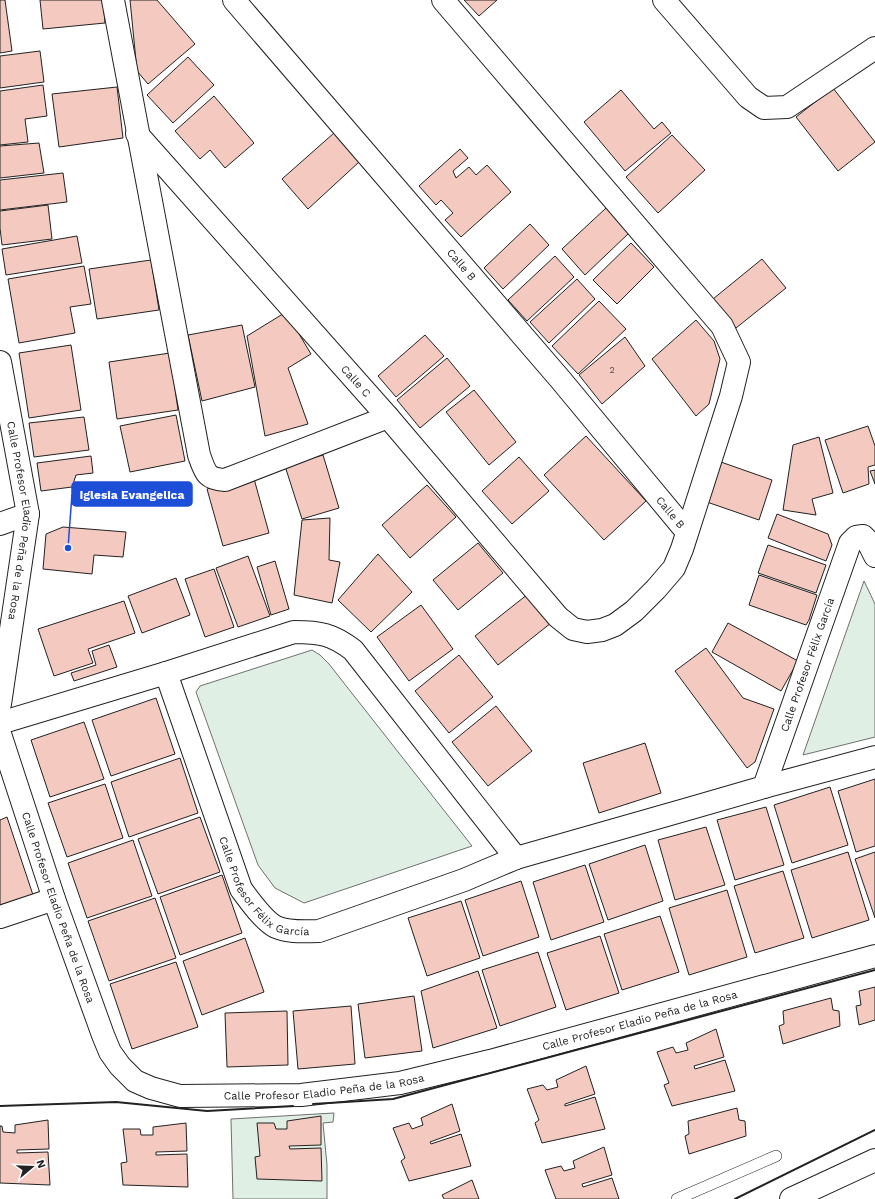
<svg xmlns="http://www.w3.org/2000/svg" width="875" height="1199" font-family="'Work Sans',sans-serif">
<rect width="100%" height="100%" fill="#fff"/>
<g fill="#e0efe3" stroke="#6f6f6f">
<polygon points="864,581 875,604 875,737 803,755"/>
<polygon points="312,650 320,655 329,664 472,846 304,903 275,888 258,865 196,692 200,686"/>
<polygon points="334,1113 333,1122 323,1123 327,1165 327,1199 233,1199 231,1119"/>
</g>
<g fill="#f3c9c0" stroke="#222">
<polygon points="0,0 5,0 12,51 0,53"/>
<polygon points="40,0 103,0 105,23 43,29"/>
<polygon points="130,0 157,0 195,44 148,84 137,71"/>
<polygon points="464,0 497,0 479,16"/>
<polygon points="40,51 44,82 0,88 0,56"/>
<polygon points="188,57 214,85 173,123 147,95"/>
<polygon points="43,85 47,116 25,119 28,142 0,145 0,91"/>
<polygon points="117,87 123,138 59,147 52,94"/>
<polygon points="833,88 875,142 838,171 796,117"/>
<polygon points="621,90 654,129 662,122 671,133 625,171 584,122"/>
<polygon points="214,96 254,143 225,168 210,150 200,159 175,131"/>
<polygon points="334,133 359,162 308,209 282,179"/>
<polygon points="672,135 705,170 658,213 626,177"/>
<polygon points="39,143 44,173 0,178 0,146"/>
<polygon points="460,149 468,158 453,171 456,178 469,167 476,175 487,165 511,192 461,237 445,220 453,213 441,200 436,205 419,186"/>
<polygon points="63,173 67,202 0,210 0,180"/>
<polygon points="48,205 52,239 2,245 0,228 0,211"/>
<polygon points="606,208 629,233 585,275 562,249"/>
<polygon points="530,224 549,245 503,289 484,268"/>
<polygon points="77,236 82,263 6,275 2,249"/>
<polygon points="631,243 654,267 617,304 593,280"/>
<polygon points="555,256 574,277 527,321 508,300"/>
<polygon points="762,259 786,288 736,328 713,299"/>
<polygon points="151,260 159,310 97,319 89,269"/>
<polygon points="84,266 91,304 70,307 75,333 19,343 8,279"/>
<polygon points="577,279 595,299 549,343 530,322"/>
<polygon points="599,301 626,329 578,374 552,346"/>
<polygon points="286,312 311,354 288,368 308,424 265,436 247,336"/>
<polygon points="696,320 714,341 720,359 709,404 696,416 652,359"/>
<polygon points="242,325 255,387 202,401 188,335"/>
<polygon points="425,335 444,356 396,397 378,376"/>
<polygon points="625,337 645,366 602,404 579,375"/>
<polygon points="71,345 81,410 29,418 19,353"/>
<polygon points="170,353 178,410 117,419 109,362"/>
<polygon points="447,358 470,386 420,428 397,400"/>
<polygon points="474,390 516,442 489,465 446,412"/>
<polygon points="176,415 185,461 130,472 120,426"/>
<polygon points="84,417 89,450 34,457 29,423"/>
<polygon points="868,426 875,446 875,465 868,467 869,484 843,493 825,440"/>
<polygon points="586,436 646,501 604,540 544,475"/>
<polygon points="819,437 833,493 812,499 816,515 783,510 793,445"/>
<polygon points="323,455 339,508 302,519 285,466"/>
<polygon points="91,456 93,473 76,475 72,487 41,491 37,463"/>
<polygon points="519,457 549,491 512,524 482,491"/>
<polygon points="718,461 772,480 759,520 704,501"/>
<polygon points="875,470 875,484 870,471"/>
<polygon points="253,475 269,533 223,546 207,489"/>
<polygon points="427,485 456,517 410,558 382,525"/>
<polygon points="777,514 828,534 832,545 826,561 768,538"/>
<polygon points="330,518 329,560 340,562 332,603 294,595 302,520"/>
<polygon points="63,527 126,532 123,557 94,555 92,574 43,569 46,534"/>
<polygon points="478,543 503,573 458,610 433,580"/>
<polygon points="768,545 826,565 816,593 758,573"/>
<polygon points="378,554 412,592 371,632 338,600"/>
<polygon points="248,556 270,616 238,627 216,568"/>
<polygon points="275,561 289,609 271,615 257,567"/>
<polygon points="214,569 234,627 205,637 185,579"/>
<polygon points="759,575 817,595 809,620 806,625 749,605"/>
<polygon points="176,578 190,615 142,633 128,596"/>
<polygon points="528,594 551,623 498,665 475,636"/>
<polygon points="124,601 135,633 88,649 93,663 54,676 38,629"/>
<polygon points="421,605 453,649 409,681 377,637"/>
<polygon points="728,623 798,661 781,691 712,652"/>
<polygon points="109,645 117,667 74,681 71,673 96,665 92,651"/>
<polygon points="706,648 743,698 774,709 755,762 747,768 675,671"/>
<polygon points="459,655 493,697 449,733 415,691"/>
<polygon points="156,698 175,754 111,776 92,720"/>
<polygon points="496,706 532,751 488,786 452,742"/>
<polygon points="84,722 104,779 50,797 31,740"/>
<polygon points="645,743 661,793 599,813 583,763"/>
<polygon points="180,758 198,813 129,837 111,782"/>
<polygon points="875,779 875,846 856,852 838,791"/>
<polygon points="105,784 123,838 67,857 48,803"/>
<polygon points="830,787 848,845 792,863 774,805"/>
<polygon points="766,807 784,865 735,880 717,820"/>
<polygon points="7,817 33,895 0,906 0,820"/>
<polygon points="200,817 220,872 158,894 138,839"/>
<polygon points="706,827 725,885 675,900 658,840"/>
<polygon points="133,840 152,896 87,918 68,863"/>
<polygon points="645,845 663,901 608,920 589,864"/>
<polygon points="848,852 869,920 812,938 791,870"/>
<polygon points="875,852 875,918 855,859"/>
<polygon points="585,865 604,922 551,940 533,882"/>
<polygon points="783,871 804,938 755,953 734,886"/>
<polygon points="222,875 242,933 180,955 160,897"/>
<polygon points="521,881 539,937 483,956 465,900"/>
<polygon points="727,890 747,957 689,975 669,908"/>
<polygon points="155,898 176,958 109,981 88,921"/>
<polygon points="461,901 480,958 427,976 408,918"/>
<polygon points="660,916 679,972 622,990 604,934"/>
<polygon points="600,936 619,993 566,1010 547,953"/>
<polygon points="245,938 264,992 202,1015 183,961"/>
<polygon points="538,952 556,1007 500,1026 482,970"/>
<polygon points="176,962 198,1027 132,1049 110,984"/>
<polygon points="478,971 497,1028 433,1048 421,991"/>
<polygon points="875,987 875,1020 859,1025 856,1006 861,1005 859,991"/>
<polygon points="414,996 422,1051 365,1058 358,1004"/>
<polygon points="831,998 833,1010 839,1011 840,1026 783,1044 779,1026 784,1024 783,1011"/>
<polygon points="351,1006 355,1064 298,1069 293,1011"/>
<polygon points="287,1011 288,1065 227,1067 225,1013"/>
<polygon points="716,1029 724,1057 694,1066 695,1069 725,1060 735,1091 672,1106 664,1085 669,1083 657,1052 673,1047 676,1053 688,1050 686,1043"/>
<polygon points="586,1066 595,1094 565,1104 565,1106 595,1097 605,1129 542,1143 535,1123 539,1120 527,1089 543,1085 547,1090 558,1087 556,1080"/>
<polygon points="452,1104 460,1131 430,1142 431,1144 461,1134 471,1166 409,1181 401,1161 405,1158 393,1128 409,1123 412,1129 423,1125 421,1118"/>
<polygon points="737,1108 739,1120 745,1121 746,1136 689,1154 685,1136 689,1134 688,1121"/>
<polygon points="321,1116 321,1145 289,1146 290,1149 321,1148 322,1181 257,1179 255,1157 260,1156 257,1123 274,1123 276,1129 287,1129 287,1121"/>
<polygon points="48,1120 49,1149 17,1150 17,1153 48,1152 50,1185 0,1183 0,1126 2,1126 3,1132 15,1133 15,1125"/>
<polygon points="186,1123 187,1151 156,1152 156,1155 187,1154 188,1187 123,1185 121,1163 127,1162 123,1129 140,1129 141,1135 153,1135 153,1127"/>
<polygon points="604,1147 612,1175 582,1184 583,1187 612,1178 619,1199 556,1199 545,1170 561,1166 564,1171 575,1168 573,1161"/>
<polygon points="472,1180 479,1199 444,1199 442,1195"/>
</g>
<g fill="none" stroke-linecap="round" stroke-linejoin="round">
<g stroke="#222" stroke-width="12">
<polyline id="lane" points="677,1199 776,1156"/>
</g>
<g stroke="#222" stroke-width="24">
<g id="street">
<path d="M113 0 199 455C205 472 206 479 225 480L388 417"/>
<path id="s1" d="M234 0 560 379 687 532"/>
<polyline points="664,0 748,97 764,108 787,107 875,48"/>
<path id="s2" d="M137 134 388 417 558 617 573 629 587 632 602 630 615 625 634 611 656 589 674 568 682 549 731 396 739 362 722 326 443 0"/>
<path id="s3" d="M0 362 28 514 0 704"/>
<polyline points="0,524 28,514"/>
<path id="s4" d="M166 673 241 889C249 900 264 921 276 927 290 933 306 931 319 931L464 880 516 858 688 809 764 787 850 543 856 537 863 536 867 540 875 556"/>
<path d="M0 723 166 673 294 632C320 632 332 634 353 650L516 858"/>
<path id="s5" d="M0 734 54 899 103 1035 110 1052 120 1066 135 1081 151 1088 180 1096 301 1095 400 1083 490 1061 875 956"/>
<polyline points="764,787 875,757"/>
<polyline points="0,917 54,899"/>
</g>
</g>
<g stroke="#222" stroke-width="24">
<polyline id="primary" points="791,1199 875,1160"/>
</g>
<use href="#lane" stroke="#fff" stroke-width="11"/>
<use href="#street" stroke="#fff" stroke-width="22"/>
<use href="#primary" stroke="#fff" stroke-width="22"/>
<g stroke="#222" stroke-width="2">
<polyline points="313,1104 393,1099 875,970"/>
<polyline points="0,1106 116,1102 207,1111 293,1106"/>
<polyline points="735,1199 875,1130"/>
</g>
</g>
<g text-anchor="middle" dominant-baseline="central" stroke-width="3" stroke-linejoin="round" paint-order="stroke">
<g font-size="9" fill="#564c4a">
<text x="612" y="370">2</text>
</g>
<g font-size="11" fill="#222" stroke="#fff">
<text stroke="none"><textPath href="#s1" startOffset="349">Calle B</textPath></text>
<text stroke="none"><textPath href="#s2" startOffset="330">Calle C</textPath></text>
<text stroke="none"><textPath href="#s1" startOffset="673">Calle B</textPath></text>
<text stroke="none"><textPath href="#s3" startOffset="161">Calle Profesor Eladio Peña de la Rosa</textPath></text>
<text stroke="none"><textPath href="#s4" startOffset="922">Calle Profesor Félix García</textPath></text>
<text stroke="none"><textPath href="#s4" startOffset="244">Calle Profesor Félix García</textPath></text>
<text stroke="none"><textPath href="#s5" startOffset="183">Calle Profesor Eladio Peña de la Rosa</textPath></text>
<text stroke="none"><textPath href="#s5" startOffset="891">Calle Profesor Eladio Peña de la Rosa</textPath></text>
<text stroke="none"><textPath href="#s5" startOffset="567">Calle Profesor Eladio Peña de la Rosa</textPath></text>
</g>
</g>
<path fill="none" stroke="#1d4ed8" stroke-width="1.5" d="M68 548L72 494"/>
<circle fill="#1d4ed8" stroke="#fff" stroke-width="1.5" cx="68" cy="548" r="4"/>
<rect fill="#1d4ed8" stroke="#1d4ed8" stroke-width="1.5" x="72" y="482" width="120" height="24" rx="4"/>
<g font-size="12" text-anchor="middle" font-weight="bold" fill="#fff">
<text x="132" y="499">Iglesia Evangelica</text>
</g>
<g transform="translate(32 1167) rotate(71)" stroke="#ffffff" stroke-width="3" paint-order="stroke">
<path d="M0-3L7 15L0 10L-7 15Z" fill="#222222"/>
<text y="-6" font-size="11" font-weight="bold" text-anchor="middle" fill="#222222">N</text>
</g>
</svg>
